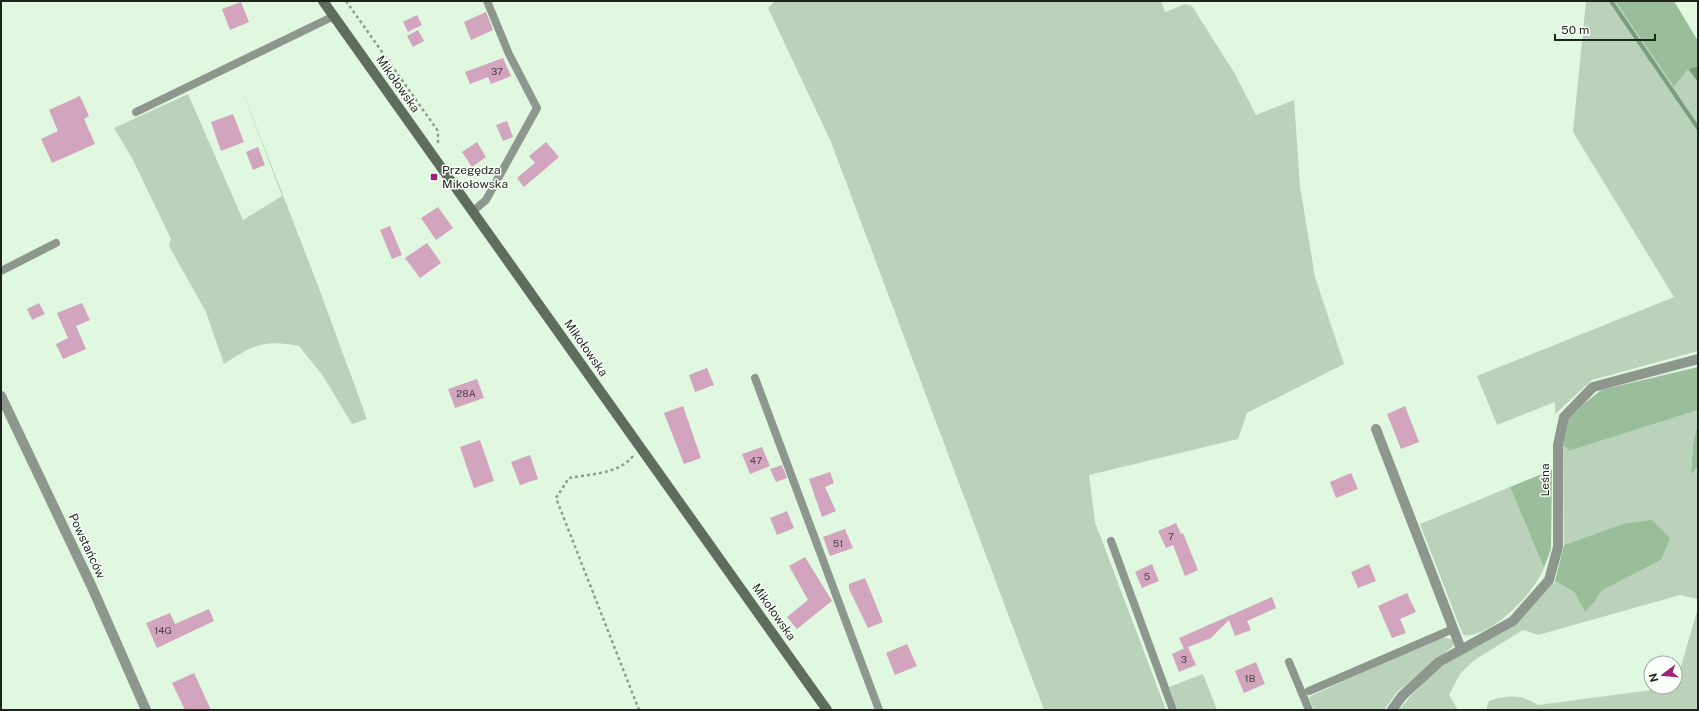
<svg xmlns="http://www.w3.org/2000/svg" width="1699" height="711" font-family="'Public Sans',sans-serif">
<rect width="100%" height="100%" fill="#e0f8e0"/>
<g fill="#bad2ba">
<polygon points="775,1 1161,1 1165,12 1185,4 1192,6 1235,74 1256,115 1294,100 1300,186 1315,277 1344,364 1247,413 1238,439 1089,475 1095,522 1166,710 1044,710 831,142 768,8"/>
<polygon points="1586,1 1615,1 1674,87 1688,69 1698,82 1698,351 1592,380 1555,414 1555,402 1497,425 1477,376 1674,297 1573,132"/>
<path d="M236 74 317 283 367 419 352 424 323 376 299 346C264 339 253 345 224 364L206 312 169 246 171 239 133 160 114 128 188 94 243 220 282 196Z"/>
<polygon points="1698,410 1698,422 1693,444 1691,473 1698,466 1698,599 1680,595 1538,635 1523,630 1473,661 1460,674 1449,695 1458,710 1399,710 1409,698 1438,668 1514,625 1555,581 1574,592 1585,612 1594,603 1601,591 1661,560 1622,524 1564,545 1563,445 1569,451"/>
<path d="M1510 487 1544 568C1541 574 1538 581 1533 587 1522 604 1485 639 1463 635L1420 524Z"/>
<path d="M1698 608V710H1486L1489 701C1509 695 1520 694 1538 705L1675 687Z"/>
<polygon points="1443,637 1454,640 1453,646 1397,692 1384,710 1314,710 1309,697 1403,653"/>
<polygon points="1203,674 1217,710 1178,710 1169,687"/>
</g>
<g fill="#9abe9a">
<polygon points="1615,1 1674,1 1698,41 1698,66 1688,69 1674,87"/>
<polygon points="1698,367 1698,410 1569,451 1563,445 1568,420 1585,403 1601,390"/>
<polygon points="1698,422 1698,466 1691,474 1693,444"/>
<polygon points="1552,470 1551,549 1544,568 1510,487"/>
<polygon points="1652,520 1670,538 1661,560 1601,591 1594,603 1585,612 1574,592 1555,581 1564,545 1622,524"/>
</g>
<polygon fill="#7a9d7b" points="1698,66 1698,82 1688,69"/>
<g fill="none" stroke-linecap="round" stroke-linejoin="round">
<polyline stroke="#7a9d7b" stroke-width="4" points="1611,1 1698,128"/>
</g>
<g fill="#d2a4bd">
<polygon points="241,2 249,22 230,30 222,9"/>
<polygon points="486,12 493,30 471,40 464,22"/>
<polygon points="417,15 422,25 408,32 403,22"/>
<polygon points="418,30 424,41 413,47 407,36"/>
<polygon points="503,58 511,76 491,84 488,77 470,84 465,72"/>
<polygon points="80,96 89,116 84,119 95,144 52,163 41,139 58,131 49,110"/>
<polygon points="233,114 244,142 221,151 211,122"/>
<polygon points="507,121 513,137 503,141 496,125"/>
<polygon points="477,142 486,157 472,167 462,152"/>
<polygon points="546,142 559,157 524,187 517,178 535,163 529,156"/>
<polygon points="258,147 265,165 253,170 246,152"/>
<polygon points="438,207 453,228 436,240 421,218"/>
<polygon points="390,226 402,255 392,259 380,230"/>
<polygon points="427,243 441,263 420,278 405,258"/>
<polygon points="39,303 45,314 32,320 27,309"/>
<polygon points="82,303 90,320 76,326 86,349 63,359 56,344 68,338 57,313"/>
<polygon points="707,368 714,385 695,392 689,375"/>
<polygon points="477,379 484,398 455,408 448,389"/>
<polygon points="683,406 701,458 684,464 664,413"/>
<polygon points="1405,406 1419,442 1401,449 1387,414"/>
<polygon points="480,440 494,481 474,488 460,447"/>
<polygon points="762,447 770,466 750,474 742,454"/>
<polygon points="530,455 538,479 520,485 511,462"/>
<polygon points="782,465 787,478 776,482 770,469"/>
<polygon points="830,472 834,483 825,487 836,511 822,517 809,479"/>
<polygon points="1351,473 1358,489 1336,498 1330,482"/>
<polygon points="787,511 794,528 777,535 770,518"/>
<polygon points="1176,523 1181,534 1183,533 1198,570 1185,576 1173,545 1166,548 1158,531"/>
<polygon points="845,529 853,548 830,556 823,537"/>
<polygon points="805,557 832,601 797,629 787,617 808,600 789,566"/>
<polygon points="1152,564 1159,581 1142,588 1135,572"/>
<polygon points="1369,564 1376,581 1358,588 1351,572"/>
<polygon points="865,578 883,622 868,628 849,589 849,584"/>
<polygon points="1407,593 1416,612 1400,619 1406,633 1392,638 1378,606"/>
<polygon points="1272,597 1276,608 1247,621 1251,630 1235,636 1229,620 1211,638 1188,647 1196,665 1179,672 1172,654 1187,647 1184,649 1179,638"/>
<polygon points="209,609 214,621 157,648 146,623 170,613 175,624"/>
<polygon points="907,644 917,666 895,675 886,653"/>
<polygon points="1256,662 1265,684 1244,693 1235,671"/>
<polygon points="194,673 211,710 185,710 172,683"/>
</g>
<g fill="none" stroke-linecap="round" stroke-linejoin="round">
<g stroke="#8c9e8c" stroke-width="2.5" stroke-dasharray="3 3" stroke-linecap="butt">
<polyline points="346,1 438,131 438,143"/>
<path d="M633 456C619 474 590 474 569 478L556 498 639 710"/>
</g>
<g stroke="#8d978d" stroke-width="8">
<polyline points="136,112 334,16"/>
<polyline points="472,212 486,200 537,108 509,54 487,1"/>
<polyline points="1,271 56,243"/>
<polyline points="755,378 879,710"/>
<polyline points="1111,541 1173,710"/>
<polyline points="1289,662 1309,710"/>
<polyline points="1309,691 1453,629"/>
</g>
<g stroke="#8d978d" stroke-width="10">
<polyline points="1,396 91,585 146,710"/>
<polyline points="1376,429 1461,649"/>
<polyline points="1392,710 1402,696 1439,662 1513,621 1549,580 1558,547 1558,445 1564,417 1593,387 1698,359"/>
</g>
<polyline stroke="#5f6d5f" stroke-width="10" points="323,1 827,710"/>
</g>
<rect fill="#a02377" stroke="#fafffa" stroke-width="1.5" x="430" y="173" width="8" height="8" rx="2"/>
<g text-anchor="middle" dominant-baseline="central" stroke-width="3" stroke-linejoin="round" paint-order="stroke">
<g font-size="10" fill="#4a4444">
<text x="497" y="71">37</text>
<text x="466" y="393">28A</text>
<text x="756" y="460">47</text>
<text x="1171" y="536">7</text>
<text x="838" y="543">51</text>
<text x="1147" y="576">5</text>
<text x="163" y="630">14G</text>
<text x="1184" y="659">3</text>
<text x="1250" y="678">1B</text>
</g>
<g font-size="12" fill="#1c241c" stroke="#fafffa">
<text transform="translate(398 84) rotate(55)">Mikołowska</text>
<text transform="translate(586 348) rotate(55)">Mikołowska</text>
<text transform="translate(1545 480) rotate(-90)">Leśna</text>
<text transform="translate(87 546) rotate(65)">Powstańców</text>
<text transform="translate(774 612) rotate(55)">Mikołowska</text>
</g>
<g font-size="12" fill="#1c241c" stroke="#fafffa" text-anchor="start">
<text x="442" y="170">Przegędza<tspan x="442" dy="14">Mikołowska</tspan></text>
</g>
</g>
<rect width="1699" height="711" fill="none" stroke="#1c241c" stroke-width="4"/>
<g transform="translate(1663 675) rotate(254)"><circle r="19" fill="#fafffa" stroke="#a1a7a1"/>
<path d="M0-3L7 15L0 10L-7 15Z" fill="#a02377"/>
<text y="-6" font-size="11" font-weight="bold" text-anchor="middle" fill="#1c241c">N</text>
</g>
<path d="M1555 34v6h100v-6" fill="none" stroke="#1c241c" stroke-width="2"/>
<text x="1561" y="34" font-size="12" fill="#1c241c" stroke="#fafffa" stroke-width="3" paint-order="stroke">50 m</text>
</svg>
